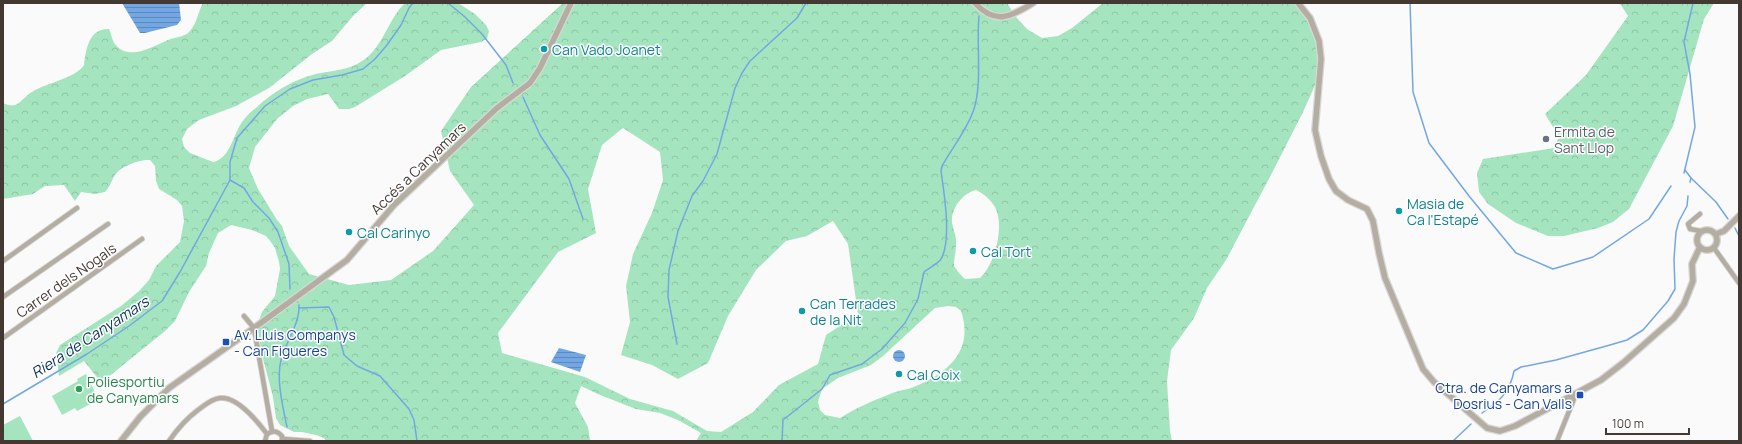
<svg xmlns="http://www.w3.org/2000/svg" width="1742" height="444" font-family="Manrope,sans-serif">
<defs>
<pattern id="forest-crowns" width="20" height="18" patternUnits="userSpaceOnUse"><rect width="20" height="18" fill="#a4e5bf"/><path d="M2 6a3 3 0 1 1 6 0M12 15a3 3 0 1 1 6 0" fill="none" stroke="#8ec5a5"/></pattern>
<pattern id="water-rules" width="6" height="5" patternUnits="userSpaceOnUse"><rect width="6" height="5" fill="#73a7e4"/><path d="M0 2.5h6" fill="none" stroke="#6089b9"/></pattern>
</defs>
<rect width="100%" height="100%" fill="#fafafa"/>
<g fill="url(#forest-crowns)" fill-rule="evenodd">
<path d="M203 3H367L353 16 332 41 312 54 269 88 236 106 199 120 187 129 182 139 184 147 190 153 213 162C230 159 233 135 242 122 246 116 252 111 257 107 274 91 298 77 321 73 336 70 349 70 362 61 383 48 388 19 405 3H458L475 14 486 25 489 31 487 39 481 42 441 50 405 76 355 107 349 109H339L328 94 307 99 293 106 277 119 255 147 249 168 258 189 277 220 282 226 289 246 309 274 349 285 391 280 433 251 474 205 450 171 441 131 471 87 563 3H1007L1016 17 1027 29 1042 38 1058 36 1072 28 1103 3H1301L1320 48 1317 81 1303 112 1273 171 1226 260 1207 288 1194 318 1171 350 1167 381 1170 431 1172 441H696L701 433 678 420 660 413 636 409 600 395 581 386 575 403 588 427 590 441H326L324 438 316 435 302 432H294L280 425 276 418 273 397 261 351 257 325 262 312 275 296 280 269 279 262 275 248 271 242 266 236 252 230 231 225 218 233 209 253 206 266 189 292 175 321 165 331 107 378 100 381 84 361 59 376 56 353 60 345 121 306 139 291 149 280 156 266 180 242 184 221 182 206 177 200 159 189 156 181 155 166 150 160C140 159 121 166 115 175 111 181 110 187 105 192L95 194 81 192 75 201 64 185 45 186 33 194 3 199V103C8 105 10 106 15 105 22 102 26 95 32 92 46 83 76 78 84 65 86 49 89 28 109 29 111 33 112 39 114 43 128 62 152 47 168 40 174 37 186 37 190 31 197 23 198 12 203 3ZM623 128 660 152 663 180 652 213 633 254 626 286 630 322 621 355 652 365 678 379 708 363 728 316 756 270 786 241 807 236 833 221 848 244 858 314 826 335 818 364 779 385 753 412 721 432 707 431 673 411 630 399 585 377 502 353 498 333 558 252 596 233 588 189 602 145ZM976 190C984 194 990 199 995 207 1005 226 995 264 980 278L965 279 959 273 954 266C954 258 956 251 956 244 957 237 953 230 952 222 951 208 963 193 976 190ZM948 306 956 307 961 311C974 350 949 372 916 386 908 390 898 390 890 394 872 401 856 408 840 418L825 415 820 410 818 402 822 389 838 378 871 365 883 356 935 308Z"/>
<polygon points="1617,3 1714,3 1704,19 1673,126 1629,209 1613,222 1598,228 1564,236 1548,236 1516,223 1488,204 1479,192 1477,173 1483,159 1554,148 1559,137 1545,114 1586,75 1628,16 1621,5"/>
</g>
<g fill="#a4e5bf">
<polygon points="86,374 97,396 92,398 94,402 77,411 75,408 62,415 52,396 78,381 77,379"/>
<polygon points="20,416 33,441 4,440 3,425"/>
</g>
<g fill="url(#water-rules)">
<polygon points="122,3 179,3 181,20 177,25 145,33 140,33"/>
<polygon points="559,348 586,355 580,372 551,362"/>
<circle cx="899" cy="356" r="6"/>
</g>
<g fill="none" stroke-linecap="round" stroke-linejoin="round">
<g stroke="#73a7e4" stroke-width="1.5">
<polyline points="448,3 465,17 482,34 506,65 513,83"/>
<polyline points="1410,3 1413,92 1429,143 1469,196 1516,253 1553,269 1593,257 1649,219 1671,186"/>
<polyline points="523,97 540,135 569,179 583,219"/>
<polyline points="1685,170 1691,178 1690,182"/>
<polyline points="1684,173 1695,127 1690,74 1684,42 1693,3"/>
<polyline points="1691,178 1716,202 1728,219"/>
<polyline points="230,180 244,188 253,202 269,218 278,232 289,264 290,289"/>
<polyline points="1735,228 1739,236"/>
<polyline points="299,308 329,307 334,317 344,355 357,366 380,376 409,409 414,420 417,441"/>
<polyline points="677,344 668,297 669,270 678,231 692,196 703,181 717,154 735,88 742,73 750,61 797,18 806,3"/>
<polyline points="3,404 87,354 129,326 162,301 180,272 230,180 230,162 237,138 265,106 290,89 313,80 342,75 363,69 375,59 387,45 401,25 409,8 413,3"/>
<path d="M1482 413C1500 401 1510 392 1514 371L1521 367 1556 360 1610 345 1627 340 1643 330 1668 301 1675 289 1674 259 1676 232 1679 221 1687 206 1688 196"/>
<path d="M287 427C283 407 276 380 281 360 286 341 300 324 299 305"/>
<path d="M782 441 783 420 822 389 830 375 862 364 882 349 905 323 918 299 924 272C928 269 940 262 941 259 952 240 944 192 941 171L942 166C952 148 966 131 973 112 983 84 976 46 979 16"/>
<polyline points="1453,441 1471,424"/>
</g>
<g stroke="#d9d7d6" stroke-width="6">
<g id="minor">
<polyline points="1700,214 1688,224 1690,229 1701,231"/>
<polyline points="1714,248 1739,283"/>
<polyline points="3,261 77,208"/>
<polyline points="3,297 108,224"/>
<polyline points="244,316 254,328 272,431"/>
<polyline points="3,338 142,239"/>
<polyline points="283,439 310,441"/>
<path d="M169 441C178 428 186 419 198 410 205 405 211 399 220 398 237 396 258 422 267 434"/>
<path d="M265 441 267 434C274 430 277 431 282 436V441"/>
<polyline points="1557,441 1576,394"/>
</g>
</g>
<g stroke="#d9d7d6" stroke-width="8">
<g id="tertiary">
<path d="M975 3C995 25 1011 17 1033 3"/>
<polyline points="1298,3 1310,18 1319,41 1321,59 1315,130 1321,156 1329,179 1336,191 1348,200 1367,209 1373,221 1379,253 1385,278 1423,369 1434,382 1487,428 1500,431 1515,426 1601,380 1623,363 1674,318 1684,304 1693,281 1692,264 1700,247"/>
<circle cx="1707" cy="240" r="10"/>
<polyline points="1716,234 1724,231 1739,216"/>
<polyline points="121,441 140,417 169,388 254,328 347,260 394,205 497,108 530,83 540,68 571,3"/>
</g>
</g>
<use href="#minor" stroke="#b4aea2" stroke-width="4.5"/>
<use href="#tertiary" stroke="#b4aea2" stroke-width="5.5"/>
</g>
<g fill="#0f9aa8" stroke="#fff" stroke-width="1.5">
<circle cx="544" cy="49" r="4"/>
<circle cx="1399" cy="211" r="4"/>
<circle cx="349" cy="232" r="4"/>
<circle cx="973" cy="251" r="4"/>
<circle cx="802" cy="311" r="4"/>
<circle cx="899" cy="374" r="4"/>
</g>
<circle fill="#6b7280" stroke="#fff" stroke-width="1.5" cx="1546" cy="139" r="4"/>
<g fill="#1a4fb4" stroke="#fff" stroke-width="1.5">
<rect x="222" y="338" width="8" height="8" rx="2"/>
<rect x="1576" y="391" width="8" height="8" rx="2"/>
</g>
<circle fill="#2e9e5b" stroke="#fff" stroke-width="1.5" cx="79" cy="389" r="4"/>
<g text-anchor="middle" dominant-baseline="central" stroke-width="3" stroke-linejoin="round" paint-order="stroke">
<g font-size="14" fill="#0d838f" stroke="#fff" text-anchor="start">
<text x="552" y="49">Can Vado Joanet</text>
<text x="1407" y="203">Masia de<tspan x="1407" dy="16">Ca l'Estapé</tspan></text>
<text x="357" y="232">Cal Carinyo</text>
<text x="981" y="251">Cal Tort</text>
<text x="810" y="303">Can Terrades<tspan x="810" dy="16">de la Nit</tspan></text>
<text x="907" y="374">Cal Coix</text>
</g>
<g font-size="14" fill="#5b616d" stroke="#fff" text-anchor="start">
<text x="1554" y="131">Ermita de<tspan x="1554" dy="16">Sant Llop</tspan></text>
</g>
<g font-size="14" fill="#443832" stroke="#fff">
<text transform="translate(418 168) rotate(-44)">Accés a Canyamars</text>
<text transform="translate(66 280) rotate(-35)">Carrer dels Nogals</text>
</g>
<g font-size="14" fill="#164399" stroke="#fff" text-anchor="start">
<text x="234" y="334">Av. Lluis Companys<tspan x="234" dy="16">- Can Figueres</tspan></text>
<text x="1572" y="387" text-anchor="end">Ctra. de Canyamars a<tspan x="1572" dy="16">Dosrius - Can Valls</tspan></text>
</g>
<g font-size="14" fill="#27864d" stroke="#fff" text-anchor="start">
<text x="87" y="381">Poliesportiu<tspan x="87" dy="16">de Canyamars</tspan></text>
</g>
<g font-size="15" font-style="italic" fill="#0a2f56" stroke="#fff">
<text transform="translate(90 337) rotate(-33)">Riera de Canyamars</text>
</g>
</g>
<rect width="1742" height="444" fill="none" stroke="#443832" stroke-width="8"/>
<path d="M1606 428v6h83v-6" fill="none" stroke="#443832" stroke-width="2"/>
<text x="1612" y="428" font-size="12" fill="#443832" stroke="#ffffff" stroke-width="3" paint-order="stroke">100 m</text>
</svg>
